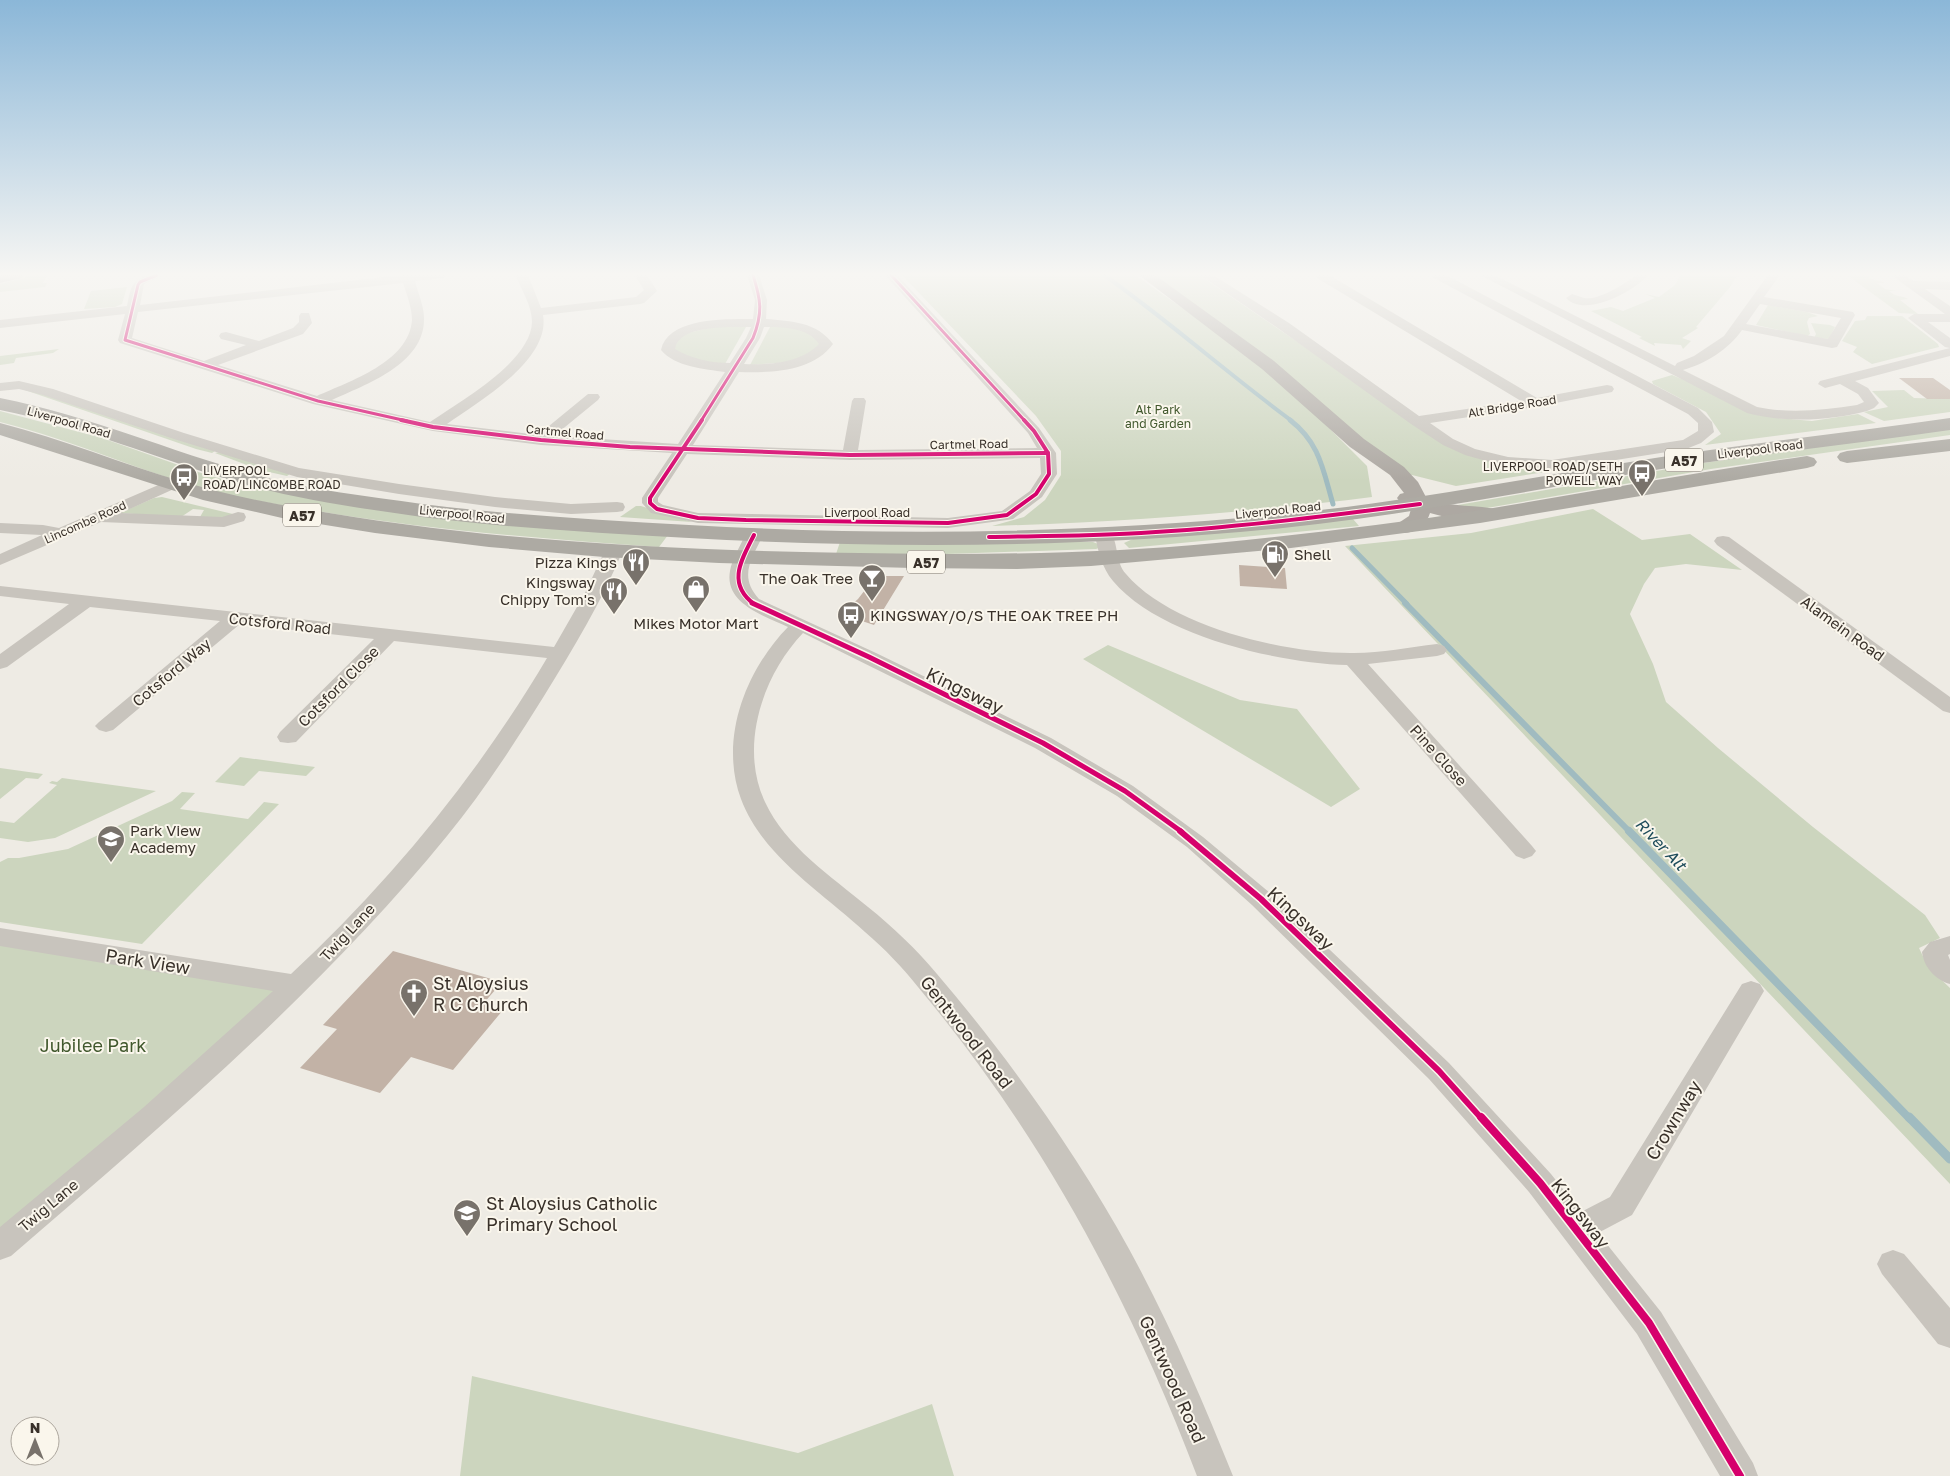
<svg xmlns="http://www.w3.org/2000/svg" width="1950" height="1476" font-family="'Golos Text',sans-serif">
<rect width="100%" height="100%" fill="#eeebe4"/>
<g fill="#ccd5be">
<polygon points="34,275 47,275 43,283 47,283 45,287 0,292 0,288 24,285 0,288 0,284"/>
<path d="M902 275H1135L1237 346 1311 410 1367 466 1372 497C1245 513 1120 522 992 526L1024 517 1045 500 1061 475V451L1036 416Z"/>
<polygon points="1146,275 1199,275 1454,448 1545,472 1456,486 1412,475 1402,476 1170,291"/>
<polygon points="1681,275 1737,275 1730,287 1696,327 1698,328 1682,338 1691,341 1683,349 1681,345 1654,343 1655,346 1639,338 1642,337 1591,311 1611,307 1623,311 1655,298 1645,294 1659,297 1675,285"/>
<path d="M1847 275H1874H1866C1874 282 1877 279 1885 283H1877L1885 289 1897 291H1889C1897 298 1902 295 1908 299L1900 300 1918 314 1899 313Z"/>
<polygon points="127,287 122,304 115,307 84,309 91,291"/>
<polygon points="1768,305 1807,312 1818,316 1809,318 1807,322 1810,334 1807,336 1756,325"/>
<polygon points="1867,316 1902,316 1938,344 1939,347 1872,364 1853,352 1857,347 1842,341 1855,321 1865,320"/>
<polygon points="1811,323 1830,325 1835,327 1829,339 1814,338 1816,334"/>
<polygon points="717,326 746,327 725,364 703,362 674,351 674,341 688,333"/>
<polygon points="781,326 803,330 819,340 819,348 791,362 750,365 770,327"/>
<polygon points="59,349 53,353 16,358 14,363 0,365 0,356"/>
<polygon points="1672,375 1778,418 1812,421 1858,414 1876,423 1705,445 1721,434 1706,412 1653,384 1652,381"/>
<polygon points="19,388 36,391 215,451 212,453 196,449"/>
<polygon points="1904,390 1914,398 1950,399 1950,412 1884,421 1864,412 1888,407 1872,391"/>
<path d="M0 411 102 438 204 474 243 485 294 495 668 535 659 547C545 539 430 530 317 511 286 506 254 501 224 494 148 475 76 441 0 422Z"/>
<polygon points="1950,427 1950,435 1711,469 1487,508 1467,510 1458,505 1697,464"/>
<polygon points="219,452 291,473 287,476 260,470 215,453"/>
<polygon points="162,497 237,515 233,517 200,517 204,510 193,509 181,517 120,513 154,498"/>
<polygon points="636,506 641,506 692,522 620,517"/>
<polygon points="1593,509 1642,540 1690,534 1742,570 1686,564 1655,568 1644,584 1630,614 1653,664 1666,702 1718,748 1813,827 1925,915 1940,938 1919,948 1928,967 1950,988 1950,1184 1345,546 1471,533"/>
<polygon points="1353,519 1359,526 1129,548 1124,543 1133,539"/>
<polygon points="840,542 1093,542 1098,544 1099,548 1096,549 947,554 836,554"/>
<polygon points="1108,645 1240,700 1297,709 1360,789 1331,807 1083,659"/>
<polygon points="240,757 315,767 306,776 259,771 244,786 215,782"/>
<polygon points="0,768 43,774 38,779 26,778 0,799"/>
<polygon points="62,778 156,791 55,838 28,842 0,838 0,821 14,823 57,785 49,783 52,781 57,782"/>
<polygon points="182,792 195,793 180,809 248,819 264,802 279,804 142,944 0,922 0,862 8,858 19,858 68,849 172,801"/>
<polygon points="0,937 297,985 0,1246"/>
<polygon points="472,1376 798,1453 932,1404 954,1476 460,1476"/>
</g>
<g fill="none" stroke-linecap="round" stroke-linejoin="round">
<path stroke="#a0bbc0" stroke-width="4" d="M1104 275C1169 321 1228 374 1292 421"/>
<g stroke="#a0bbc0" stroke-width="5">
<path d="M1290 420C1320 443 1323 470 1333 504"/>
<polyline points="1352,548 1407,604"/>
</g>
<polyline stroke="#a0bbc0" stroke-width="6" points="1405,603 1630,832"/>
<polyline stroke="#a0bbc0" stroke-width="8" points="1629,831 1910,1119"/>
<polyline stroke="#a0bbc0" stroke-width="9" points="1909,1117 1950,1159"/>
</g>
<g fill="#c2b2a6">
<polygon points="1899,378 1933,378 1950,390 1950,399 1927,399"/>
<polygon points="1239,565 1285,568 1287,589 1240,586"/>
<polygon points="867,576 904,576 874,625 841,614 858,599 868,586"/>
<polygon points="393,951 502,982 483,1004 503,1010 453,1070 411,1057 380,1093 300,1068 337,1029 323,1025"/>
</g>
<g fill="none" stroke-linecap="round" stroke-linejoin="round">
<g fill="#c8c4bd" fill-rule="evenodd">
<path d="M148 275H163L144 284 140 305 401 275H446L444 278 415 281C418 293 424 306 424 318 425 364 366 384 332 400L430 422C460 401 531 362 532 322 532 305 521 290 516 275H528L541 308 636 297 644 290 635 275H647L657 291 644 303 640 304 543 315C551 360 478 402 447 424L538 435 588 394H598L600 397 598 400 554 436 678 444 725 372C705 369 675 367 661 350 668 317 727 319 753 319L755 300 747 275H759L767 300 766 319C791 321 817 322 833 344 813 372 770 373 739 372L693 445 843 450 852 401 854 398H864L866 401 858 450 1037 448 1028 433 885 275H897L1039 428 1056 453 1057 474 1042 497 1013 519 1007 520 948 528 698 523 651 513 642 503V498L672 453 541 445 433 431 313 404 120 343 118 340 125 314 0 328V320L127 306C131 288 130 282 148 275ZM403 283C407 295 412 308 412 320 409 362 350 381 317 396L218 365 303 334 312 323 309 313H301L299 316V322L293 328 259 341 226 332 221 333 219 336 221 339 246 345 204 361 132 338 138 312ZM728 327H751L746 338 730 363C711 363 692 359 675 349 678 329 712 328 728 327ZM764 327C782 327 808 327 819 344 801 363 769 365 744 364L760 338ZM687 454 850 460 1040 458 1041 474 1030 491 1002 511 948 518 698 513 663 505 658 502V498Z"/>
<polygon points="1200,275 1213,275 1289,323 1419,416 1521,401 1317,278 1315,275 1329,275 1537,398 1607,385 1612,386 1614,389 1612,392 1607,393 1535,407 1430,423 1453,439 1475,449 1508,457 1552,460 1683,440 1698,431 1698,423 1688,414 1434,278 1432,275 1446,275 1698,408 1712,422 1714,432 1701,443 1686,449 1552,470 1508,467 1465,455 1443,445 1411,424 1279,329"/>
<path d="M1480 275H1494L1675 366 1677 363 1694 356 1724 336 1768 275H1780L1764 297 1853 312 1855 315 1837 347 1832 348 1742 330C1729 349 1705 364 1683 370L1757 407C1790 414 1824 410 1857 405L1864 402 1858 394 1840 384 1825 388 1818 384 1820 381 1950 348V356L1855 381 1868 388 1879 403 1874 408 1867 411C1828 421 1786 423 1747 413ZM1760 304 1841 318 1828 339 1746 324Z"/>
<path d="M1636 275H1648C1634 292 1584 318 1566 298L1572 294C1576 295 1580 297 1584 298 1598 301 1625 284 1636 275Z"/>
<polygon points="1891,275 1904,275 1914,281 1950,282 1950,290 1925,289 1950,306 1950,322 1928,322 1950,338 1950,348 1945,347 1908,318 1914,314 1945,314"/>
<polygon points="19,381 53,389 184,433 299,468 399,484 495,497 571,504 617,502 623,503 625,507 623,511 617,512 571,514 495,507 399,494 297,477 174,439 43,395 19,389 0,391 0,383"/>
<polygon points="170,480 176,482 178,485 176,488 121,513 222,517 238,512 244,513 246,517 244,521 224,527 101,522 0,565 0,554 42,535 0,533 0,523 43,525 59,528"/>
<path d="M754 530 760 531 763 535C752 559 738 576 759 599L876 653 1051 738 1133 786 1203 837 1270 893 1449 1063 1551 1174 1581 1212 1610 1197 1742 984 1751 981 1760 984 1764 991 1632 1215 1598 1233 1661 1312 1753 1463 1758 1476H1720L1637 1334 1529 1192 1429 1079 1252 905 1187 847 1117 796 1035 748 803 633C762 676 739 747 765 802 786 847 831 876 868 907 893 927 916 949 937 974 1008 1057 1077 1154 1129 1249 1169 1322 1202 1399 1233 1476H1197C1129 1297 1041 1134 918 987 902 967 885 949 865 932 822 892 763 857 741 799 719 740 745 671 788 627 765 616 724 604 730 571 732 559 740 547 745 535L748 531Z"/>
<path d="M1104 530 1110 531C1119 544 1115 562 1126 574 1171 627 1286 654 1354 653 1382 653 1409 647 1437 644L1444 646 1447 650 1444 654 1437 656 1368 664 1532 846 1536 851 1532 856 1524 859 1516 856 1347 665C1278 663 1159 636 1113 581 1102 568 1098 551 1095 535L1098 531Z"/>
<polygon points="1723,536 1729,537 1950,697 1950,713 1943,711 1717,545 1714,541 1717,537"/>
<path d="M614 545 620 546 623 550C602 601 573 649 544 696 514 744 483 792 447 836 319 993 164 1124 11 1256L0 1260V1227L144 1107 273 991 0 946V928L291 974C390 882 478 775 547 658L394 641 296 742 288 743 280 742 277 737 280 732 374 639 240 624 113 730 106 732 99 730 95 726 99 722 220 621 90 607 7 667 0 669V654L69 604 0 596V586L554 647 585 593 605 550 608 546Z"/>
<path d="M1950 936V954L1948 955 1950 960V984C1936 980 1924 968 1922 952L1930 942Z"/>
<polygon points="1893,1250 1904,1254 1950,1308 1950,1348 1938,1344 1882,1274 1877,1264 1882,1254"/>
</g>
<g fill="#ada8a2" fill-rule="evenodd">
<polygon points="0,275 24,275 22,278 0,283"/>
<path d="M1139 275H1155L1274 361 1364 439 1404 467 1418 482 1427 499C1453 508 1476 504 1500 510L1503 514 1500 518C1478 524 1452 519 1430 513 1426 527 1411 536 1397 532L1394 528 1397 524 1409 516 1411 509 1400 502 1397 498 1400 494 1404 493 1390 475 1350 447 1262 369Z"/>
</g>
<g fill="#adaaa3" fill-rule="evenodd">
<path d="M0 398C90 416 169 451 256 475 310 490 367 496 422 504 511 515 600 520 689 525 887 536 1086 534 1283 514 1408 502 1531 477 1655 458 1753 443 1852 432 1950 418V430C1852 444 1753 455 1655 470 1531 490 1408 515 1283 528 1086 548 887 549 689 538 600 533 510 528 422 517 360 508 297 500 237 482 157 459 82 426 0 410Z"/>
<path d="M0 423C63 439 122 464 184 482 222 493 261 502 300 508 466 538 635 548 803 552 942 555 1078 556 1216 543 1305 534 1393 524 1481 510 1590 492 1698 472 1807 456L1814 458 1817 462 1814 466 1807 468 1480 523 1291 548 1091 566 1017 569 913 568 719 563 604 557 489 547 375 533 282 518 203 500 0 435Z"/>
<polygon points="1950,439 1950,451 1847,463 1840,461 1837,457 1840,453 1847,451"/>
</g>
<g stroke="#faf6ec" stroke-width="5">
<g id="cycleway-far4">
<polyline points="157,275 140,282 138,285 125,340 318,401 407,421"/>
<polyline points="891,275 1025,421"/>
<path d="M701 421 753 338C763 313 761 300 753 275"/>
</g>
</g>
<g stroke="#faf6ec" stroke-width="6">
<g id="cycleway-far3">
<polyline points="401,420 433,427 541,440 630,447 850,455 1048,453"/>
<polyline points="702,420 650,498 650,503 657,509 698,518 746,520 948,523 1007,515 1036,494 1049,474 1048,453 1034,431 1024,420"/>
<path d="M989 537C1040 536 1090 536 1141 533 1234 528 1327 516 1420 504"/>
<path d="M754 604C726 583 742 559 754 535"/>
</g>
</g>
<g stroke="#faf6ec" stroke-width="8">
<polyline id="cycleway-far2" points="752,603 869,657 1043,743 1125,791 1182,832"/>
</g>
<g stroke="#faf6ec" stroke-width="9">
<polyline id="cycleway-far1" points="1180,831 1261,899 1439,1071 1482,1119"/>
</g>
<g stroke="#faf6ec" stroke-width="11">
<polyline id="cycleway" points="1481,1117 1540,1183 1649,1323 1740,1476"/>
</g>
<use href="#cycleway-far4" stroke="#d6006c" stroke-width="3"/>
<use href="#cycleway-far3" stroke="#d6006c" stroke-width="4"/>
<use href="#cycleway-far2" stroke="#d6006c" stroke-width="5"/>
<use href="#cycleway-far1" stroke="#d6006c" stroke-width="6"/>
<use href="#cycleway" stroke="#d6006c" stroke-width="8"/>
</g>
<linearGradient id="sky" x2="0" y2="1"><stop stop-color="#8bb7d8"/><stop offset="0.57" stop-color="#f7f6f3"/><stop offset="1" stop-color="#f7f6f3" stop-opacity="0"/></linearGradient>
<rect width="1950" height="481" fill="url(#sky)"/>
<defs>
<g id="bus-pin" transform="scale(1.4375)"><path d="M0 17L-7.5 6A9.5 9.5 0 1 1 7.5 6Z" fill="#78726b" stroke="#faf6ec"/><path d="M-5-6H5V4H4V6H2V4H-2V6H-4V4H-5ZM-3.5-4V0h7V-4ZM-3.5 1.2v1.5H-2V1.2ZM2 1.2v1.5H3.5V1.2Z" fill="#fff"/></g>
<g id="fuel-pin" transform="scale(1.4375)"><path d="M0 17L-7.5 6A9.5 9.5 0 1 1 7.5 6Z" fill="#78726b" stroke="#faf6ec"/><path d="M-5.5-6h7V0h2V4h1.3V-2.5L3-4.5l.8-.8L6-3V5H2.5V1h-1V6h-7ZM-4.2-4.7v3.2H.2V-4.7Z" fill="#fff"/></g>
<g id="restaurant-pin" transform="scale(1.4375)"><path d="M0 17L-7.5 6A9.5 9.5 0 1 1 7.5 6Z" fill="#78726b" stroke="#faf6ec"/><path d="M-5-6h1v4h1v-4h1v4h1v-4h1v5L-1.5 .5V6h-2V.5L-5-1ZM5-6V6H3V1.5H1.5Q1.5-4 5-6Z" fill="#fff"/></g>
<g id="bar-pin" transform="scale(1.4375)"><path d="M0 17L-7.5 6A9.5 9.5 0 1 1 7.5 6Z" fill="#78726b" stroke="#faf6ec"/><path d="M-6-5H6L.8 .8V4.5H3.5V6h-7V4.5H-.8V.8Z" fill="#fff"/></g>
<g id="shop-pin" transform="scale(1.4375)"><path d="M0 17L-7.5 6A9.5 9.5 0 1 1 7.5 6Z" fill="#78726b" stroke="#faf6ec"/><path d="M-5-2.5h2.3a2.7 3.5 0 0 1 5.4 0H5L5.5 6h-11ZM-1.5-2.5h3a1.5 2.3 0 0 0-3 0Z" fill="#fff"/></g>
<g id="school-pin" transform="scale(1.4375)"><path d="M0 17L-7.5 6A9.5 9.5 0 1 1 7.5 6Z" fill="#78726b" stroke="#faf6ec"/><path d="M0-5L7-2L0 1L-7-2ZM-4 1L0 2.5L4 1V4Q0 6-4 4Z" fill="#fff"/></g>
<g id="church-pin" transform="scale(1.4375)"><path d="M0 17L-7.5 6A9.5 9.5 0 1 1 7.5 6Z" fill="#78726b" stroke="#faf6ec"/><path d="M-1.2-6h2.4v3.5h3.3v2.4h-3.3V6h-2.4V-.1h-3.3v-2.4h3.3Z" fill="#fff"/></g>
</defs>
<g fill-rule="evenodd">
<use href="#bus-pin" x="1642" y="473"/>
<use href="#bus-pin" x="184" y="477"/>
<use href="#fuel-pin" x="1275" y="554"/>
<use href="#restaurant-pin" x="636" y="562"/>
<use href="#bar-pin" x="872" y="578"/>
<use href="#shop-pin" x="696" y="589"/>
<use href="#restaurant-pin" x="614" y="591"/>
<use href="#bus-pin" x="851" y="615"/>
<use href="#school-pin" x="111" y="839"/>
<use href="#church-pin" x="414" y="993"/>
<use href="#school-pin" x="467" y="1213"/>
</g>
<g text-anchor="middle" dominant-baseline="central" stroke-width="4" stroke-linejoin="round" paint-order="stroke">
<g font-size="12" fill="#39312a" stroke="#faf6ec">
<text transform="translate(1512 406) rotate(-9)">Alt Bridge Road</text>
<text transform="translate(69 422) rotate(16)">Liverpool Road</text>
<text transform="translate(565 432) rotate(5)">Cartmel Road</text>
<text transform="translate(969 444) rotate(-1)">Cartmel Road</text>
<text transform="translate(1760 449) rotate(-7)">Liverpool Road</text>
<text transform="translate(1278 510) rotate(-6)">Liverpool Road</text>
<text x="867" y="512">Liverpool Road</text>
<text transform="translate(462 514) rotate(6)">Liverpool Road</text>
<text transform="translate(85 522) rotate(-24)">Lincombe Road</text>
</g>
<g font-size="12" fill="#41582d" stroke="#faf6ec">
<text x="1158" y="409">Alt Park<tspan x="1158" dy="14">and Garden</tspan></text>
</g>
<g font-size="12" fill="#39312a" stroke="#faf6ec" text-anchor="end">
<text x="1623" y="466">LIVERPOOL ROAD/SETH<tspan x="1623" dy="14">POWELL WAY</tspan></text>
<text x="203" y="470" text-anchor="start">LIVERPOOL<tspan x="203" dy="14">ROAD/LINCOMBE ROAD</tspan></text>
</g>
<g fill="#faf6ec" stroke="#736c64" stroke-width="1">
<rect x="1665" y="448.5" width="38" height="23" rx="4"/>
<rect x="283" y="503.5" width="38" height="23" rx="4"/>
<rect x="907" y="550.5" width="38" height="23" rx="4"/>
</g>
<g font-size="14" font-weight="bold" fill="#39312a">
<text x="1684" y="460">A57</text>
<text x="302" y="515">A57</text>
<text x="926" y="562">A57</text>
</g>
<g font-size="15" fill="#39312a" stroke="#faf6ec" text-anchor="start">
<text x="1294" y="554">Shell</text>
<text x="617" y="562" text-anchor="end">Pizza Kings</text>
<text x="853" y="578" text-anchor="end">The Oak Tree</text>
<text x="595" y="582" text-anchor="end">Kingsway<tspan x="595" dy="17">Chippy Tom's</tspan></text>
<text x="870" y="615">KINGSWAY/O/S THE OAK TREE PH</text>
<text x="696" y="623" text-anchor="middle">Mikes Motor Mart</text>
<text x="130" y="830">Park View<tspan x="130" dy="17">Academy</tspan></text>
</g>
<g font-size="15" fill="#39312a" stroke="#faf6ec">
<text transform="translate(280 623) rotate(6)">Cotsford Road</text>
<text transform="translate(1843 628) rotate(36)">Alamein Road</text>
<text transform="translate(171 672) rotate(-40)">Cotsford Way</text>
<text transform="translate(338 686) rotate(-45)">Cotsford Close</text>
<text transform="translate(1439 755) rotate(48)">Pine Close</text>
<text transform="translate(347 932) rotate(-47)">Twig Lane</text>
<text transform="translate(48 1205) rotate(-40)">Twig Lane</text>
</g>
<g font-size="16" font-style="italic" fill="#1f4d5c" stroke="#faf6ec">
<text transform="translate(1661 844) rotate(46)">River Alt</text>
</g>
<g font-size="18" fill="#39312a" stroke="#faf6ec">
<text transform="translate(965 690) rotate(26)">Kingsway</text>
<text transform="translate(1301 918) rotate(43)">Kingsway</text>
<text transform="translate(148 961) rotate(9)">Park View</text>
<text transform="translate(967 1032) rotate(52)">Gentwood Road</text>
<text transform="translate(1673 1120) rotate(-59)">Crownway</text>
<text transform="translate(1581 1213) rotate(52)">Kingsway</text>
<text transform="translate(1173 1379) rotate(66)">Gentwood Road</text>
</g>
<g font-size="18" fill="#39312a" stroke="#faf6ec" text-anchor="start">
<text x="433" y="983">St Aloysius<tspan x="433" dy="21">R C Church</tspan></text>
<text x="486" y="1203">St Aloysius Catholic<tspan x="486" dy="21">Primary School</tspan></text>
</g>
<g font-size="18" fill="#41582d" stroke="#faf6ec">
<text x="93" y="1045">Jubilee Park</text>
</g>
</g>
<g transform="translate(35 1441)"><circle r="24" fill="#faf6ec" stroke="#ada79e"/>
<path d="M0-4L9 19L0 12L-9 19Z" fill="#78726b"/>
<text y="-8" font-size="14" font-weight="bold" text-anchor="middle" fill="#39312a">N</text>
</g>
</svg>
